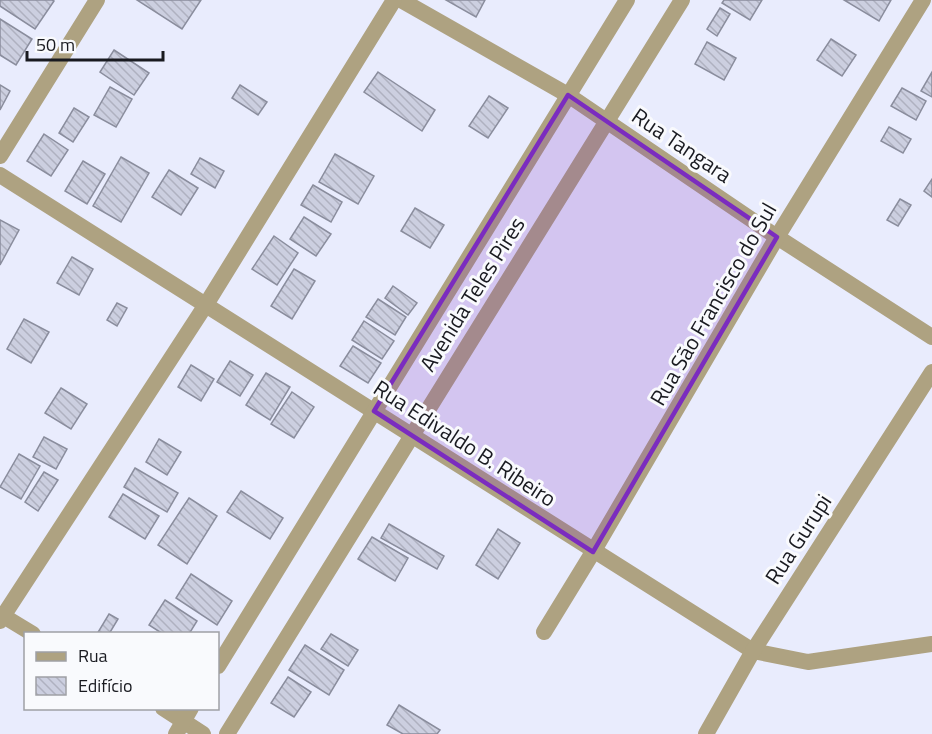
<svg xmlns="http://www.w3.org/2000/svg" width="932" height="734" font-family="'Titillium Web',sans-serif">
<defs>
<pattern id="building-back-hatch" width="6" height="6" patternUnits="userSpaceOnUse" patternTransform="scale(1.5)"><rect width="6" height="6" fill="#cccfe0"/><path d="M-1 5l2 2M0 0l6 6M5-1l2 2" fill="none" stroke="#afb1c0"/></pattern>
</defs>
<rect width="100%" height="100%" fill="#e9ecfd"/>
<g fill="url(#building-back-hatch)" stroke="#8a8d9d" stroke-width="1.5">
<polygon points="0,0 52,0 54,1 35,29 0,6"/>
<polygon points="137,0 201,0 182,29"/>
<polygon points="446,0 485,0 476,17"/>
<polygon points="724,0 762,0 750,20 722,3"/>
<polygon points="844,0 891,0 879,21"/>
<polygon points="720,8 730,14 717,36 707,29"/>
<polygon points="0,19 32,39 16,65 0,55"/>
<polygon points="831,39 856,55 842,76 817,60"/>
<polygon points="707,42 736,58 724,80 695,64"/>
<polygon points="114,50 149,73 134,95 100,72"/>
<polygon points="378,72 435,110 422,131 364,92"/>
<polygon points="932,72 932,97 921,91"/>
<polygon points="0,85 10,91 0,110"/>
<polygon points="240,85 267,102 258,115 232,98"/>
<polygon points="110,87 132,99 116,127 94,115"/>
<polygon points="902,88 926,101 916,120 891,106"/>
<polygon points="489,96 508,108 488,138 469,126"/>
<polygon points="74,108 89,117 73,142 59,133"/>
<polygon points="889,127 911,139 903,153 881,141"/>
<polygon points="44,134 68,150 51,176 27,161"/>
<polygon points="335,154 374,176 358,204 319,182"/>
<polygon points="121,157 149,173 121,222 93,206"/>
<polygon points="200,158 224,171 215,188 191,174"/>
<polygon points="83,161 105,174 87,204 65,191"/>
<polygon points="169,170 198,188 181,215 152,197"/>
<polygon points="932,179 932,197 924,191"/>
<polygon points="313,185 342,202 331,222 301,205"/>
<polygon points="900,199 911,205 898,226 887,220"/>
<polygon points="415,208 444,225 430,248 401,231"/>
<polygon points="304,217 331,234 316,256 290,239"/>
<polygon points="0,220 19,230 0,265"/>
<polygon points="274,236 298,253 277,285 252,269"/>
<polygon points="72,257 93,269 79,295 57,283"/>
<polygon points="294,269 315,281 292,319 271,306"/>
<polygon points="393,286 417,303 408,315 385,298"/>
<polygon points="378,299 406,317 395,335 366,317"/>
<polygon points="117,303 127,308 117,326 107,320"/>
<polygon points="24,319 49,332 31,363 7,349"/>
<polygon points="364,321 394,341 382,359 352,340"/>
<polygon points="353,346 381,363 368,383 340,366"/>
<polygon points="230,361 253,375 240,396 217,382"/>
<polygon points="191,365 214,379 201,401 178,387"/>
<polygon points="266,373 290,387 270,420 246,405"/>
<polygon points="61,388 87,404 71,429 45,413"/>
<polygon points="292,392 314,407 294,438 271,424"/>
<polygon points="44,437 67,449 56,469 33,457"/>
<polygon points="159,439 181,452 167,475 146,462"/>
<polygon points="19,454 40,466 21,499 0,487"/>
<polygon points="135,468 178,493 167,512 124,487"/>
<polygon points="44,472 58,480 38,511 25,502"/>
<polygon points="241,491 283,518 270,539 227,512"/>
<polygon points="123,494 159,516 145,539 109,517"/>
<polygon points="189,498 217,516 187,564 158,545"/>
<polygon points="389,524 444,556 437,569 381,538"/>
<polygon points="498,529 520,543 498,579 476,565"/>
<polygon points="372,537 408,558 395,581 358,559"/>
<polygon points="191,574 232,601 217,625 176,598"/>
<polygon points="165,600 197,621 189,634 163,634 149,625"/>
<polygon points="109,614 118,619 109,634 97,634"/>
<polygon points="331,634 358,650 348,666 321,649"/>
<polygon points="305,645 344,670 329,695 289,670"/>
<polygon points="288,677 311,692 294,717 271,703"/>
<polygon points="399,705 440,730 437,734 403,734 387,725"/>
</g>
<g fill="none" stroke-linecap="round" stroke-linejoin="round">
<g stroke="#aea281" stroke-width="16">
<polyline points="401,0 568,95 777,237 932,337"/>
<polyline points="0,156 97,0"/>
<path d="M0 175C252 332 501 494 753 651L808 662 932 644"/>
<polyline points="0,614 33,634"/>
<polyline points="0,621 207,303 394,0"/>
<polyline points="544,632 593,552 777,237 923,0"/>
<polyline points="218,666 627,0"/>
<polyline points="163,708 203,734"/>
<polyline points="176,734 191,708"/>
<polyline points="227,734 682,0"/>
<polyline points="706,734 753,651 932,372"/>
</g>
</g>
<path fill="#7b2cbf" fill-opacity="0.2" stroke="#7b2cbf" stroke-width="4.5" stroke-linejoin="round" d="M568 95 777 237 593 552 374 411Z"/>
<g text-anchor="middle" dominant-baseline="central" stroke-width="6" stroke-linejoin="round" paint-order="stroke">
<g font-size="22" fill="#191a20" stroke="#f9fafd">
<text transform="translate(682 145) rotate(34)">Rua Tangara</text>
<text transform="translate(472 294) rotate(-58)">Avenida Teles Pires</text>
<text transform="translate(713 304) rotate(-60)">Rua São Francisco do Sul</text>
<text transform="translate(465 443) rotate(33)">Rua Edivaldo B. Ribeiro</text>
<text transform="translate(798 539) rotate(-57)">Rua Gurupi</text>
</g>
</g>
<rect x="24" y="632" width="195" height="78" fill="#f9fafd" stroke="#9fa0a5" stroke-width="1.5"/>
<rect x="36" y="652" width="30" height="9" fill="#aea281" stroke="#9fa0a5" stroke-width="1.5"/>
<text x="78" y="662" font-size="18" fill="#191a20">Rua</text>
<rect x="36" y="677" width="30" height="18" fill="url(#building-back-hatch)" stroke="#9fa0a5" stroke-width="1.5"/>
<text x="78" y="692" font-size="18" fill="#191a20">Edifício</text>
<path d="M27 51v9h136v-9" fill="none" stroke="#191a20" stroke-width="3"/>
<text x="36" y="51" font-size="18" fill="#191a20" stroke="#f9fafd" stroke-width="4.5" paint-order="stroke">50 m</text>
</svg>
